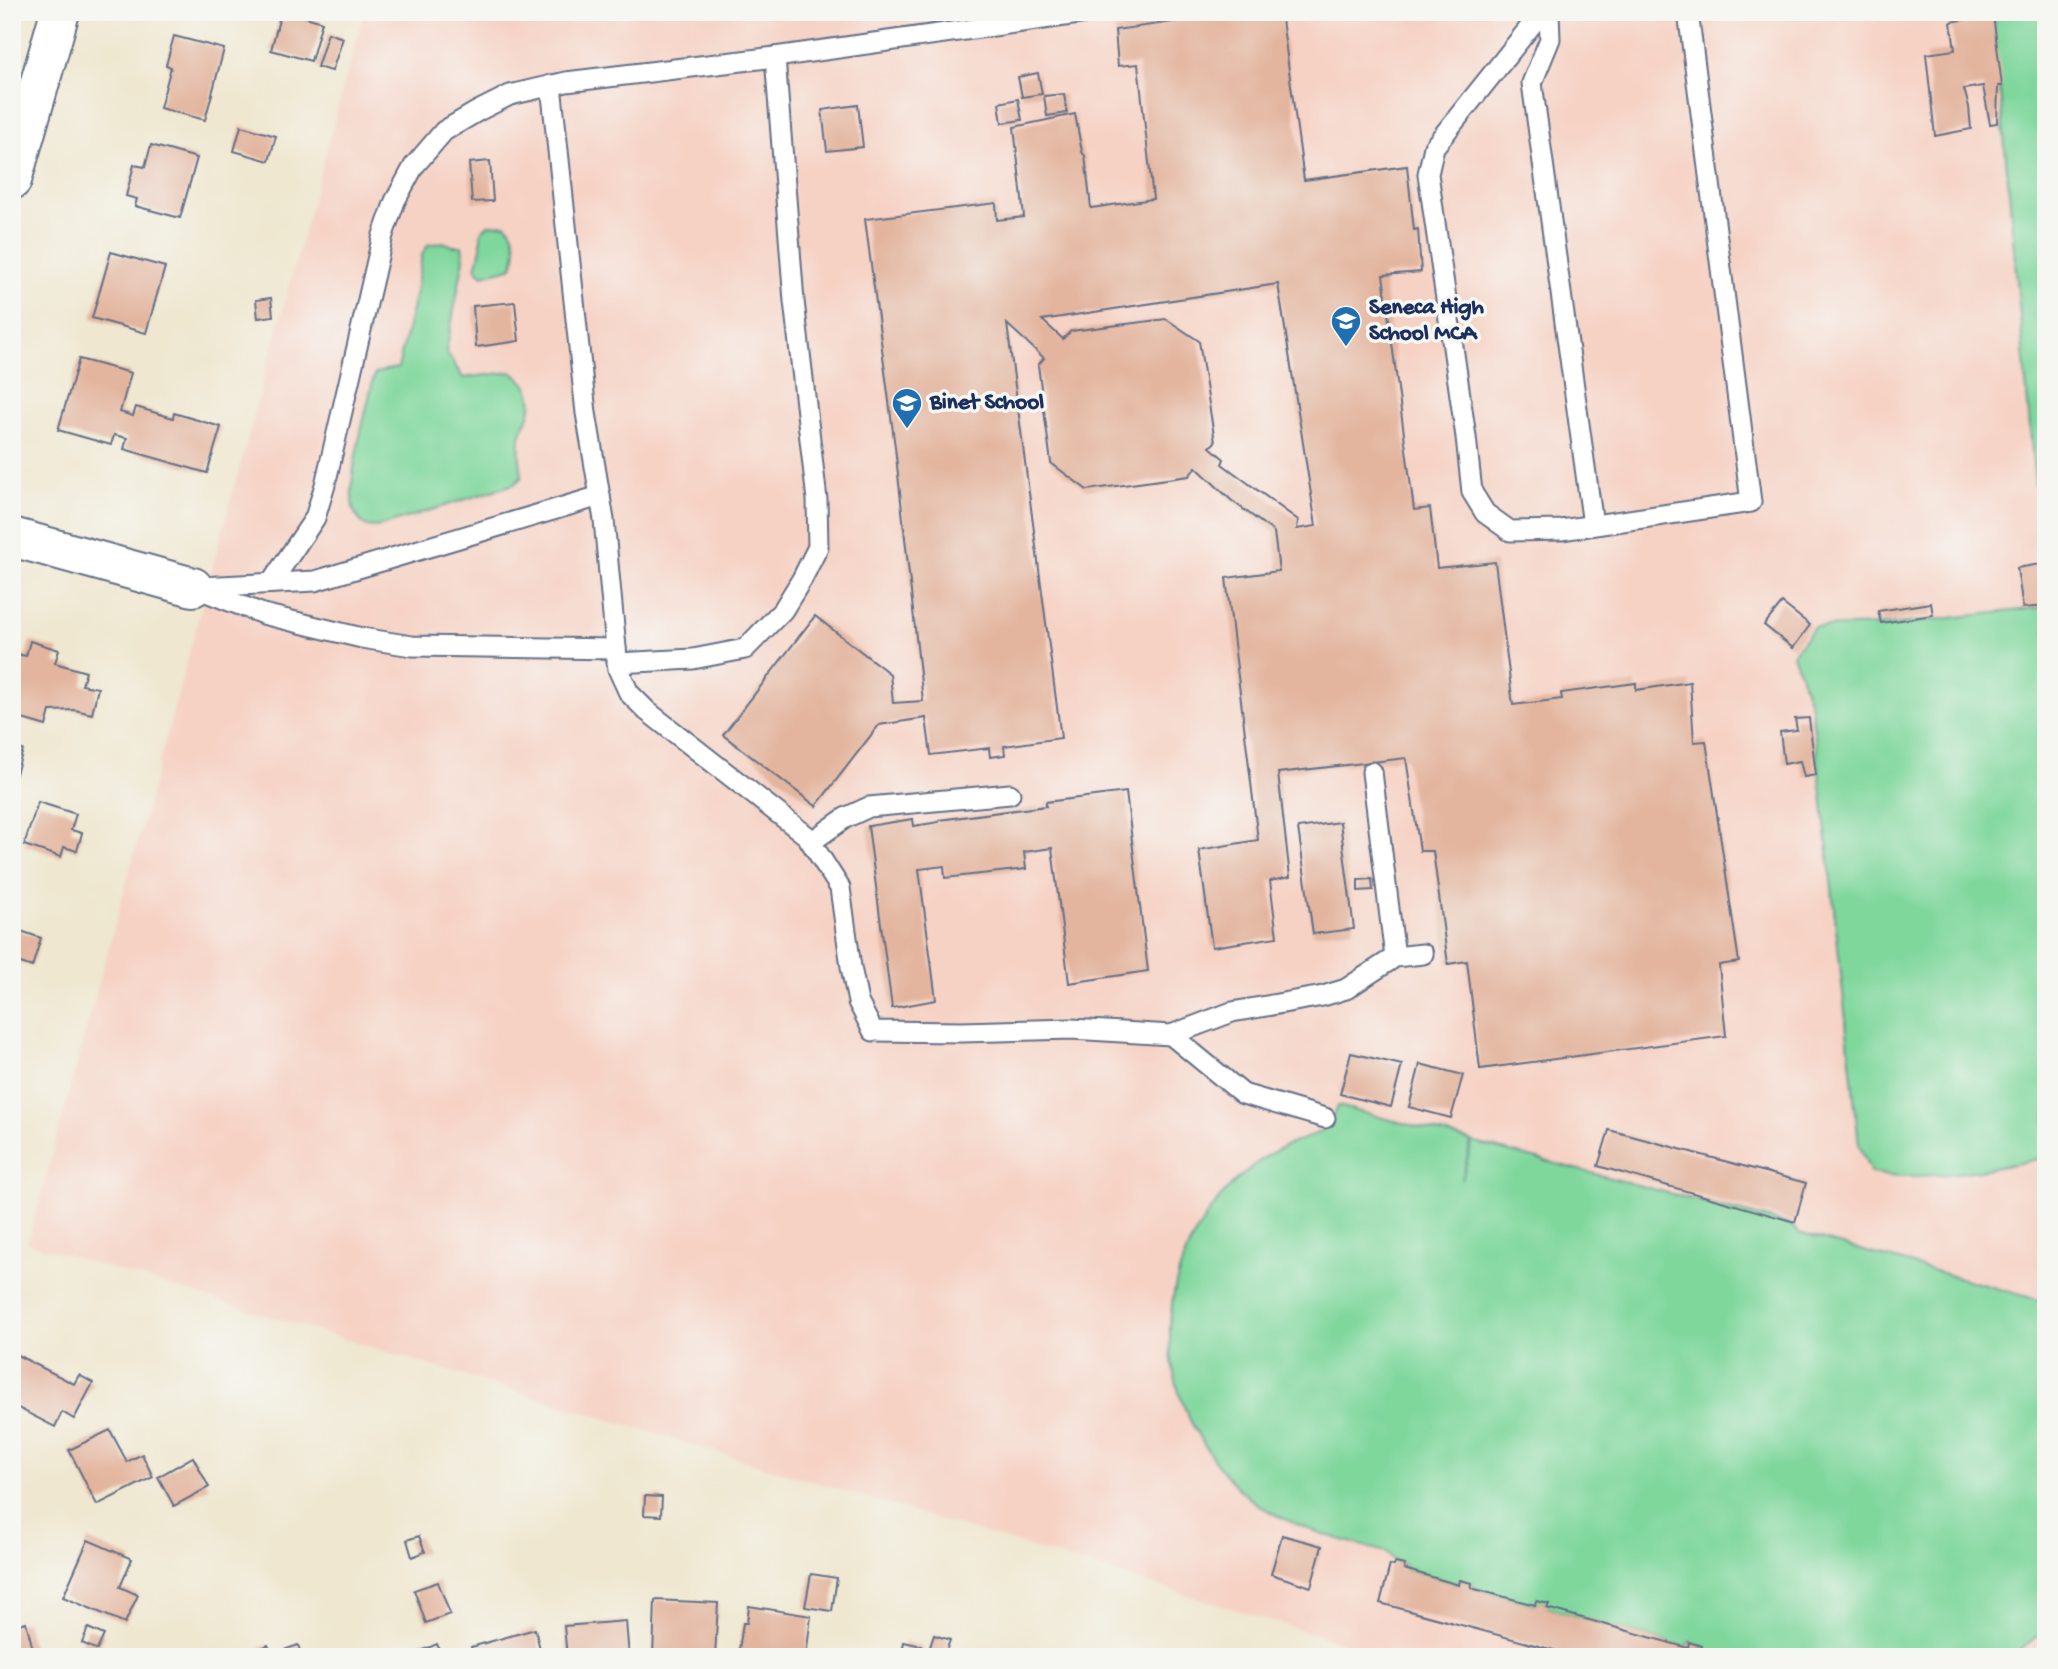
<svg xmlns="http://www.w3.org/2000/svg" width="2058" height="1669" font-family="'Gochi Hand',sans-serif">
<rect width="100%" height="100%" fill="#f6f6f2"/>
<filter id="ink" filterUnits="userSpaceOnUse"><feTurbulence type="fractalNoise" baseFrequency=".0143" numOctaves="2"/><feDisplacementMap in="SourceGraphic" scale="14" xChannelSelector="R" yChannelSelector="G"/><feConvolveMatrix kernelMatrix="1 2 1 2 8 2 1 2 1" color-interpolation-filters="sRGB"/></filter>
<filter id="wash" filterUnits="userSpaceOnUse"><feTurbulence type="fractalNoise" baseFrequency=".00686" numOctaves="4" result="noise"/><feDisplacementMap in="SourceGraphic" scale="28" xChannelSelector="R" yChannelSelector="G"/><feGaussianBlur stdDeviation="1.57" result="paint"/><feColorMatrix in="noise" values="0 0 0 0 0 0 0 0 0 0 0 0 0 0 0 0 0 1.4 0 .05"/><feComposite in="paint" operator="in"/></filter>
<g filter="url(#wash)">
<rect width="100%" height="100%" fill="#efe7d0"/>
<polygon fill="#f6d2c4" points="364,12 2046,12 2046,1657 1391,1657 28,1243"/>
<g fill="#7fd79c" stroke="#4d837d" stroke-width="2">
<polygon points="1993,12 2046,12 2046,480 2035,484"/>
<path d="M506 224C517 235 519 254 511 268L483 275 476 269 481 248V232L488 225Z"/>
<path d="M443 242 453 246H462L464 259 446 351 463 378 511 372C530 383 536 398 528 418 525 425 520 432 520 439 518 450 521 465 522 477L514 484 387 524 376 527 365 526C360 521 354 515 353 508 347 474 366 415 373 380L375 374 385 370 398 368 416 292 422 255 428 245Z"/>
<path d="M2046 607V1157C1998 1169 1919 1182 1871 1173L1859 1145 1822 794 1811 706 1793 654 1814 627 1888 625Z"/>
<path d="M1338 1106 1471 1141 1462 1180 1472 1142 1791 1225 1799 1233 2046 1302V1630L2020 1650 2009 1657H1723L1700 1650 1702 1646 1689 1642 1688 1648 1547 1608 1548 1605 1536 1601 1535 1605 1471 1588 1472 1583 1461 1580 1459 1585 1404 1569 1405 1565 1394 1562 1388 1553C1344 1540 1298 1530 1259 1505 1238 1491 1222 1472 1208 1451 1151 1368 1159 1266 1226 1191 1243 1173 1263 1156 1285 1146 1295 1141 1310 1138 1319 1132 1327 1127 1333 1114 1338 1106Z"/>
</g>
<g id="blocks">
<g fill="#e3b59f" fill-rule="evenodd">
<polygon points="281,12 290,12 322,22 311,61 271,50"/>
<path d="M1194 12H1281L1304 180 1407 166 1414 230 1418 229 1421 272 1383 275 1414 510 1430 508 1437 568 1495 562 1513 705 1562 699 1561 693 1636 683V690L1690 682 1694 742 1706 741 1739 962 1719 965 1726 1036 1480 1069 1467 961 1448 964 1433 851H1420L1406 758 1278 773 1290 877 1270 881 1277 937 1212 947 1199 850 1258 840 1226 578 1279 571 1274 532 1231 500 1196 467 1189 476 1087 490 1051 463 1038 365 1044 358 1007 324 1061 738 1004 746 1005 755 990 757 989 748 931 755 926 718 879 725 816 806 723 735 815 616 890 674 893 703 923 701 895 447 865 219 996 203 997 220 1024 217 1014 127 1075 114 1082 152 1085 156 1091 208 1153 199 1138 64 1118 66 1115 30 1195 19ZM1278 284 1316 526 1297 529 1298 520 1222 464 1224 459 1210 447 1215 442 1199 341 1166 319 1071 331 1063 339 1042 320Z"/>
<polygon points="1993,14 2002,86 1998,86 1997,123 1990,124 1983,86 1964,89 1969,107 1971,129 1935,136 1926,54 1955,50 1951,22"/>
<polygon points="328,33 343,38 332,71 317,67"/>
<polygon points="174,36 224,49 205,120 160,108 171,67 166,65"/>
<polygon points="1038,73 1042,94 1022,97 1018,77"/>
<polygon points="1064,94 1067,113 1047,116 1044,96"/>
<polygon points="1018,99 1022,120 1002,123 999,103"/>
<polygon points="858,105 863,147 827,151 822,110"/>
<polygon points="241,126 276,136 269,161 234,151"/>
<polygon points="151,145 197,158 180,218 135,206 137,199 126,196 134,165 145,167"/>
<polygon points="490,161 493,201 472,202 469,163"/>
<polygon points="111,252 165,267 146,333 92,318"/>
<polygon points="271,298 273,316 258,318 256,300"/>
<polygon points="515,302 519,341 476,347 473,306"/>
<polygon points="79,359 131,373 120,412 133,416 136,407 173,418 174,413 221,427 207,473 124,449 127,438 114,435 111,445 58,430"/>
<polygon points="2046,563 2046,606 2023,608 2017,568"/>
<polygon points="1782,603 1810,625 1793,648 1764,625"/>
<polygon points="1931,603 1933,615 1881,623 1878,611"/>
<polygon points="30,641 59,650 55,663 86,672 82,685 98,688 92,714 75,710 50,711 46,726 12,716 12,653 26,656"/>
<polygon points="1809,718 1816,775 1804,777 1800,761 1784,764 1780,732 1797,730 1795,719"/>
<polygon points="12,747 23,750 13,784 12,783"/>
<polygon points="1126,792 1148,971 1069,983 1052,848 1024,852 1026,869 945,878 944,866 919,869 936,1000 892,1008 868,826 913,819 914,826 939,822 939,820 1046,806 1046,802"/>
<polygon points="38,802 76,814 71,830 82,833 77,851 64,847 61,857 24,845"/>
<polygon points="1340,822 1354,929 1313,934 1298,828"/>
<polygon points="1372,879 1373,890 1358,891 1358,880"/>
<polygon points="12,928 41,938 32,967 12,960"/>
<polygon points="1351,1053 1402,1065 1391,1107 1340,1094"/>
<polygon points="1420,1064 1463,1075 1451,1118 1409,1107"/>
<polygon points="1609,1130 1806,1183 1795,1222 1598,1166"/>
<polygon points="17,1355 74,1384 79,1375 93,1383 74,1419 62,1412 55,1427 12,1405 12,1364"/>
<polygon points="110,1430 127,1462 142,1454 153,1477 97,1505 69,1450"/>
<polygon points="193,1457 209,1487 174,1506 158,1477"/>
<polygon points="645,1496 662,1497 661,1516 644,1515"/>
<polygon points="1282,1535 1322,1546 1311,1587 1271,1574"/>
<polygon points="419,1536 425,1552 412,1557 407,1540"/>
<polygon points="88,1540 132,1559 120,1587 138,1595 125,1623 63,1597"/>
<polygon points="1395,1563 1405,1565 1404,1569 1459,1585 1460,1580 1472,1583 1471,1588 1535,1605 1536,1601 1549,1604 1547,1608 1688,1648 1689,1642 1702,1646 1700,1650 1720,1657 1555,1657 1557,1651 1380,1603 1390,1565 1394,1566"/>
<polygon points="811,1574 837,1578 832,1611 805,1607"/>
<polygon points="438,1582 450,1614 426,1623 414,1590"/>
<polygon points="655,1600 718,1603 715,1657 653,1657"/>
<polygon points="749,1606 811,1616 806,1657 738,1657 743,1623 747,1623"/>
<polygon points="626,1621 629,1657 567,1657 564,1626"/>
<polygon points="26,1622 35,1657 12,1657 12,1626"/>
<polygon points="88,1628 104,1635 97,1650 82,1643"/>
<polygon points="535,1629 542,1657 473,1657 471,1647"/>
<polygon points="934,1635 950,1640 944,1657 928,1653"/>
<polygon points="904,1642 922,1646 920,1657 901,1657"/>
<polygon points="437,1644 442,1657 407,1657"/>
<polygon points="268,1645 273,1657 254,1657 252,1652"/>
<polygon points="298,1645 302,1657 287,1657 284,1650"/>
</g>
</g>
</g>
<g filter="url(#ink)">
<use href="#blocks" fill-opacity="0" stroke="#656f86" stroke-width="2"/>
<g fill="none" stroke-linecap="round" stroke-linejoin="round">
<g stroke="#656f86" stroke-width="23">
<g id="lane">
<polyline points="1542,12 1434,147 1428,174 1466,437 1472,492 1485,513 1510,531 1561,530 1751,502 1688,12"/>
<polyline points="1549,12 1550,39 1532,83 1593,525"/>
<polyline points="775,57 1093,12"/>
<polyline points="551,85 586,413 604,520 618,669 629,693 647,711 807,836 840,888 851,967 858,1002 873,1031 962,1032 1072,1029 1171,1035 1232,1012 1323,996 1346,989 1395,957 1423,954"/>
<polyline points="271,583 315,518 325,485 383,235 395,201 414,166 444,131 478,111 510,95 566,82 775,57 794,301 817,500 818,547 802,579 783,610 745,649 693,659 617,663"/>
<polyline points="193,587 263,614 362,638 412,646 616,649"/>
<polyline points="201,587 315,581 600,496"/>
<polyline points="1372,772 1395,957"/>
<polyline points="811,842 845,818 869,807 1010,794"/>
<polyline points="1171,1035 1243,1094 1325,1118"/>
</g>
</g>
<g stroke="#656f86" stroke-width="42">
<g id="street">
<polyline points="12,180 60,12"/>
<polyline points="12,537 193,587"/>
</g>
</g>
<use href="#lane" stroke="#fff" stroke-width="19"/>
<use href="#street" stroke="#fff" stroke-width="38"/>
</g>
</g>
<defs>
<g id="school-pin" transform="scale(1.575)"><path d="M0 17L-7.5 6A9.5 9.5 0 1 1 7.5 6Z" fill="#1f6fb2" stroke="#f6f6f2"/><path d="M0-5L7-2L0 1L-7-2ZM-4 1L0 2.5L4 1V4Q0 6-4 4Z" fill="#fff"/></g>
</defs>
<g fill-rule="evenodd">
<use href="#school-pin" x="1346" y="321"/>
<use href="#school-pin" x="907" y="403"/>
</g>
<g text-anchor="middle" dominant-baseline="central" stroke-width="7" stroke-linejoin="round" paint-order="stroke">
<g font-size="23" font-weight="bold" fill="#1b2f5e" stroke="#f6f6f2" text-anchor="start">
<text x="1369" y="308">Seneca High<tspan x="1369" dy="26">School MCA</tspan></text>
<text x="930" y="403">Binet School</text>
</g>
</g>
<rect width="2058" height="1669" fill="none" stroke="#f6f6f2" stroke-width="42"/>
</svg>
